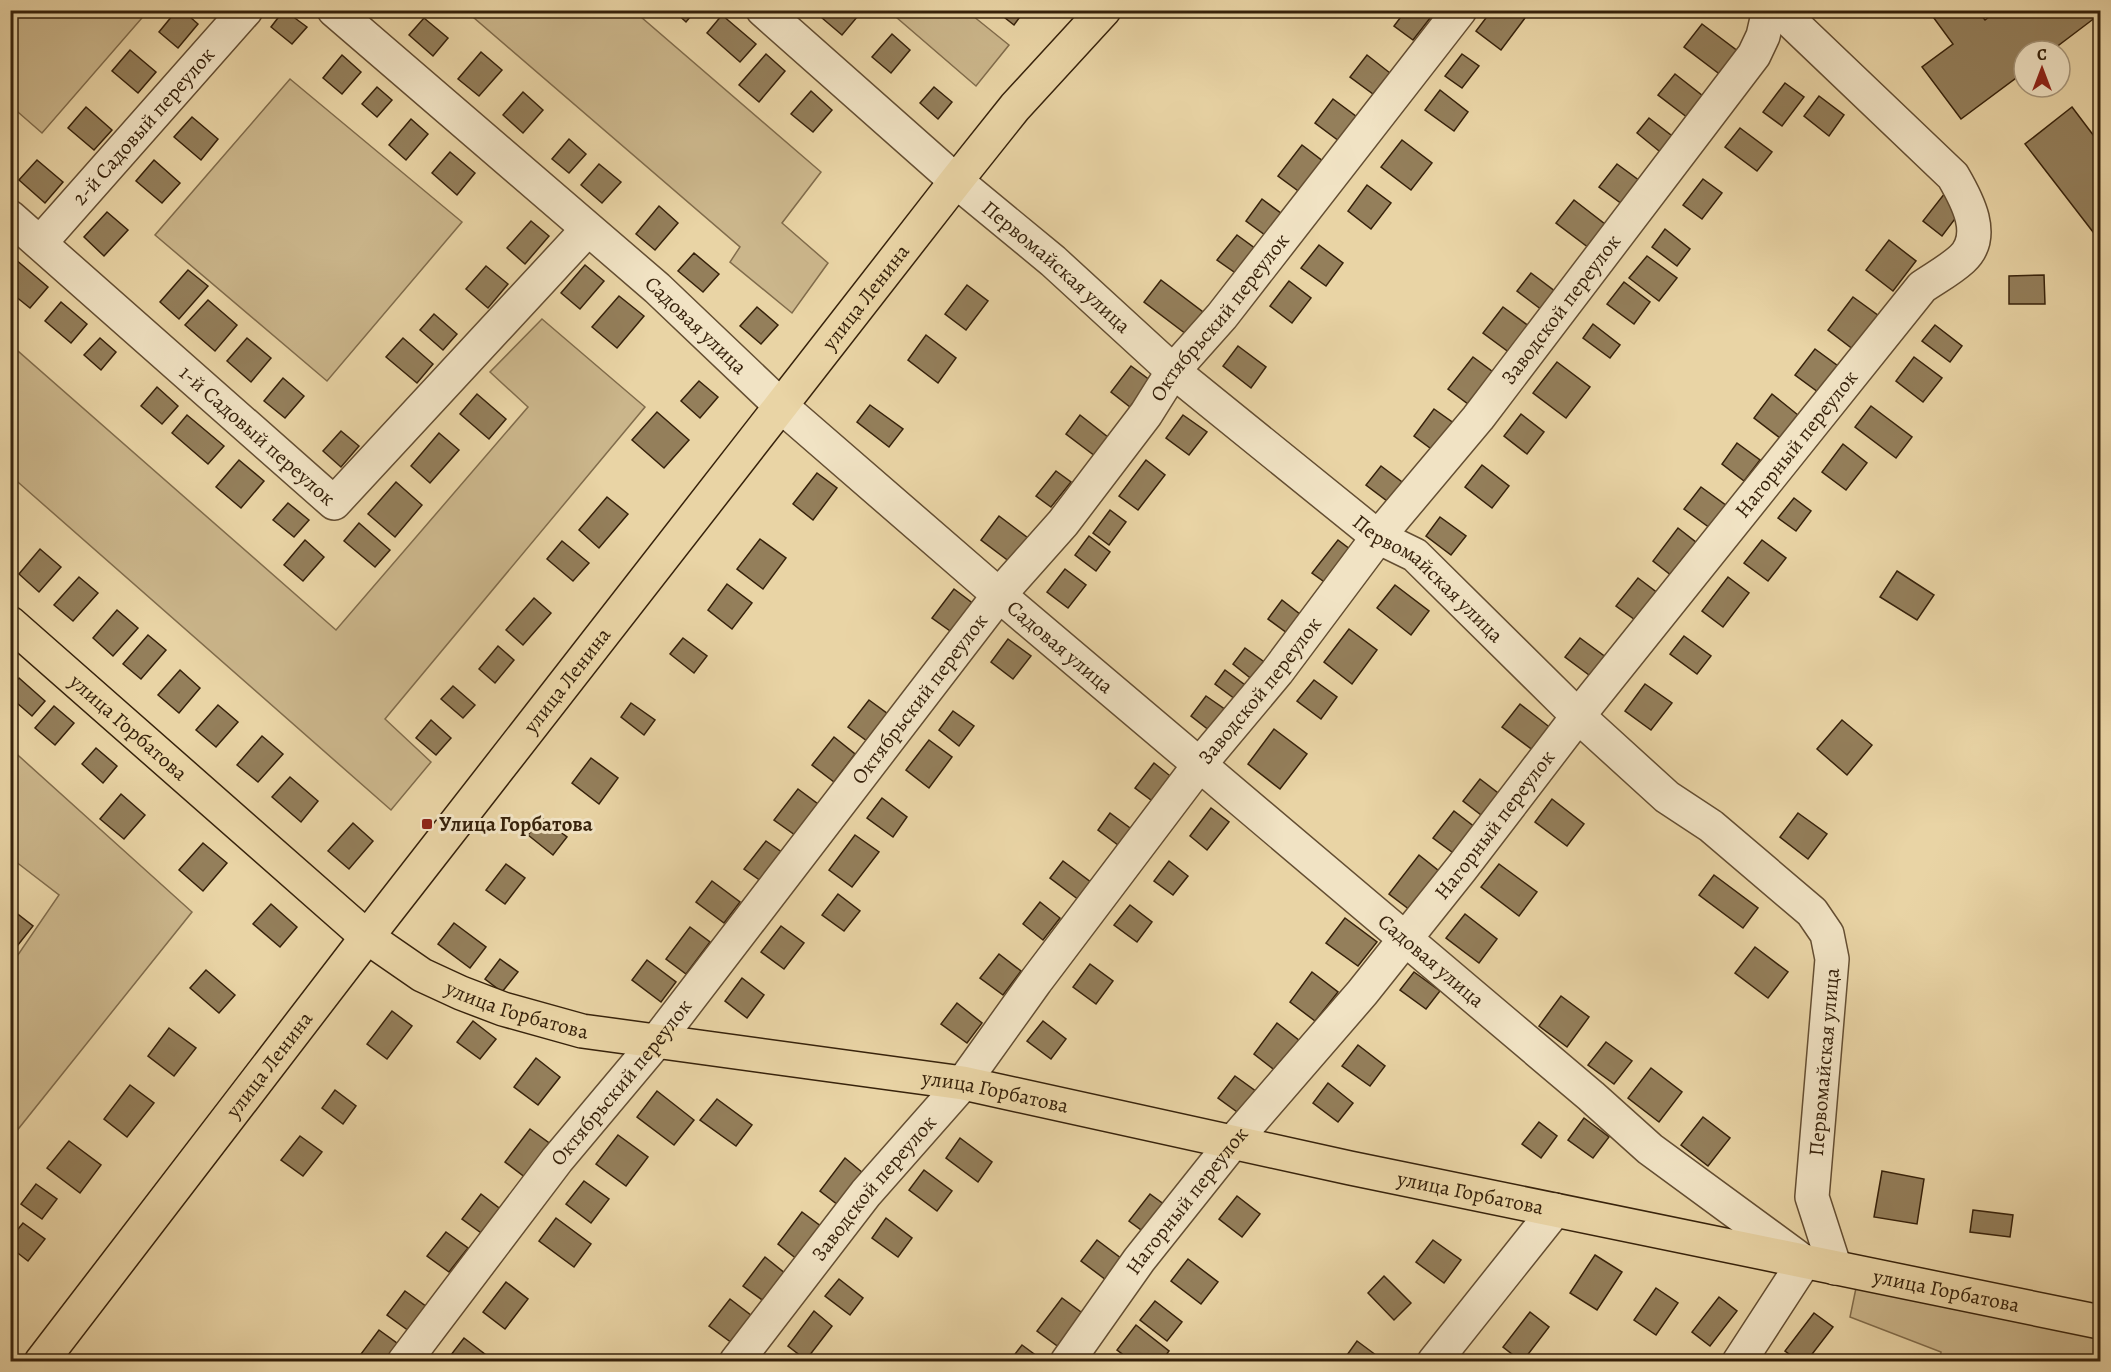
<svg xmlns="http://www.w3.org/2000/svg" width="2111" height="1372" font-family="Alegreya,serif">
<rect width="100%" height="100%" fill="#e9d4a5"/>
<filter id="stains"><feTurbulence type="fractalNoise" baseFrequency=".00333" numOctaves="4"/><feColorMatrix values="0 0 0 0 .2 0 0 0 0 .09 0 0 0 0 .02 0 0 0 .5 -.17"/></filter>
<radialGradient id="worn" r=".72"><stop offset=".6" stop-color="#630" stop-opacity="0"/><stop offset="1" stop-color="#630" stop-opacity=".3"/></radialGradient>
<g fill="#cbb68b" stroke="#816c4b" stroke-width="1.5">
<polygon points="11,10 148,10 148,11 42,133 11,106"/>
<polygon points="466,11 634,11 821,172 782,223 828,263 792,313 730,262 740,247"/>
<polygon points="889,11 977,11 973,16 1009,45 976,86"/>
<polygon points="290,79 462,222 327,381 155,235"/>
<polygon points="542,319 645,407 385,719 431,762 391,810 11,476 11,345 336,630 528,407 490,372"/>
<polygon points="10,748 192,912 11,1138 11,965 59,895 11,858"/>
<polygon points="1856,1288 2100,1335 2100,1361 1940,1361 1941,1352 1850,1317"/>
</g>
<g fill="#947f5b" stroke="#37220b" stroke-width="1.5">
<polygon points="177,10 182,10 198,24 178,48 159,32"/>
<polygon points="284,10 307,27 292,44 271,27"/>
<polygon points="673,10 696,10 686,22"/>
<polygon points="828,10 863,10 842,35 822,18"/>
<polygon points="995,10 1025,10 1014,25"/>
<polygon points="1406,10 1434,13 1413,40 1394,26"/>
<polygon points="1492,10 1515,10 1525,18 1501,50 1476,31"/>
<polygon points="1928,10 1977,10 1985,20 1998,10 2100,10 2100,14 2051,51 2024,51 2024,72 1961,119 1922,67 1953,44"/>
<polygon points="722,15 756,44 740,62 707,33"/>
<polygon points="424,18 448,38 433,56 409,35"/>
<polygon points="1702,24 1743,55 1726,79 1684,47"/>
<polygon points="892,34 910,50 891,73 872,57"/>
<polygon points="130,50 156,72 138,93 112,71"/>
<polygon points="481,52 502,70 479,96 458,79"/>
<polygon points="766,54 785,71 759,102 739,85"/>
<polygon points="1462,54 1479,66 1462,88 1445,76"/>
<polygon points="342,55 361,72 342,94 323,78"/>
<polygon points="1367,55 1390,73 1373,94 1350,77"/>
<polygon points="1675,74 1708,100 1692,121 1658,95"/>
<polygon points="1785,83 1804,97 1782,126 1763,112"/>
<polygon points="377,87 392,100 377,117 362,104"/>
<polygon points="934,87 952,102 938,119 920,103"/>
<polygon points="1440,90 1468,112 1454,131 1425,110"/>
<polygon points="811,91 832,110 813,132 791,114"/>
<polygon points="523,92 543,110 523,133 503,115"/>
<polygon points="1819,96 1844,115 1829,136 1804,116"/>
<polygon points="1333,99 1357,117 1339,141 1315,123"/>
<polygon points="86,107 112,130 94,150 68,128"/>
<polygon points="2072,107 2100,144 2100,241 2025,144"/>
<polygon points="192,117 218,139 201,160 174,137"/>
<polygon points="1649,118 1676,139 1664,155 1637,133"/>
<polygon points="411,119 428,134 406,160 389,145"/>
<polygon points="1740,128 1772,152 1757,171 1725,147"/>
<polygon points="569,139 586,154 569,173 552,159"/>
<polygon points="1402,140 1432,163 1411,190 1381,167"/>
<polygon points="1302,145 1324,162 1301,193 1278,176"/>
<polygon points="450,152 475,173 457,195 432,173"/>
<polygon points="37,160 63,182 45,203 19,180"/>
<polygon points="154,160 180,183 162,203 136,181"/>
<polygon points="599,164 621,182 602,203 581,185"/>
<polygon points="1617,164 1644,184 1626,207 1599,187"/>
<polygon points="1703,179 1722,193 1702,219 1683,205"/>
<polygon points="1367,185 1391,203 1371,229 1348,211"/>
<polygon points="1945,193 1964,207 1942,236 1923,221"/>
<polygon points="1262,199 1282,214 1265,235 1246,221"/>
<polygon points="1574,200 1610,228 1593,251 1556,223"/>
<polygon points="659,206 678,223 655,250 636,234"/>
<polygon points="107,212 128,230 104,256 84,237"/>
<polygon points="531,221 549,236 525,264 507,248"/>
<polygon points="1665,229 1690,249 1677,266 1652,247"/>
<polygon points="1237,235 1256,249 1237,274 1217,260"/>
<polygon points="1889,240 1916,261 1893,291 1866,270"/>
<polygon points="1319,245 1343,263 1326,286 1301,268"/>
<polygon points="694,253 719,274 703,292 678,271"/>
<polygon points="1647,256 1677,278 1659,301 1629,278"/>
<polygon points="15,259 48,287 30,308 10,292 10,265"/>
<polygon points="585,265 604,281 580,309 561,293"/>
<polygon points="486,266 508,284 488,308 466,289"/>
<polygon points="188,270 208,286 179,319 160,302"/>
<polygon points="1531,273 1556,292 1542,310 1517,291"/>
<polygon points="2044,275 2045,304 2009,304 2009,276"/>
<polygon points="1161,280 1203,312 1186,334 1144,302"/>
<polygon points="1289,281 1311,298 1292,323 1270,306"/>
<polygon points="1624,282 1650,302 1634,324 1607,304"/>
<polygon points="967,285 988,301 966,330 945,314"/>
<polygon points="619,296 644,316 617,348 592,327"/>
<polygon points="1853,297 1879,316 1854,350 1828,330"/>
<polygon points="208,300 237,325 215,351 185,325"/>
<polygon points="61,302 87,324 71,343 45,321"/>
<polygon points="757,307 778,325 761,344 740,326"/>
<polygon points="1503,307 1530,327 1510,353 1483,333"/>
<polygon points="434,314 457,334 443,350 420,330"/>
<polygon points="1593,324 1620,345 1610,358 1583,338"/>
<polygon points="1935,325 1962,346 1950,362 1922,341"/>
<polygon points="926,335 956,358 938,383 908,360"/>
<polygon points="100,338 116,352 101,370 84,355"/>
<polygon points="247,338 271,358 251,382 227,361"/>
<polygon points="403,338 433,364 417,383 386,357"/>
<polygon points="1238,346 1266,367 1251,388 1223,366"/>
<polygon points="1815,349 1838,366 1818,392 1795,375"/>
<polygon points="1473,357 1493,372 1468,404 1448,389"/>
<polygon points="1914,357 1942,378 1923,402 1896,381"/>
<polygon points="1557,362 1590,387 1566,418 1533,393"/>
<polygon points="1131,366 1151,381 1130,407 1111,392"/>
<polygon points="283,378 304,396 285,418 264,401"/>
<polygon points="699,381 718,397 700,418 681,401"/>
<polygon points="157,387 178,406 162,424 141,406"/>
<polygon points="477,394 506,419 489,439 460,414"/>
<polygon points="1772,394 1798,415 1780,438 1754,418"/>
<polygon points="870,405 903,429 889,447 857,422"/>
<polygon points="1871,406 1912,437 1896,458 1855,427"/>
<polygon points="1434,409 1455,424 1434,451 1414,436"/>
<polygon points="657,412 689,440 664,468 632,440"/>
<polygon points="1521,414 1544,432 1527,454 1504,436"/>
<polygon points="187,415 224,446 208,464 172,433"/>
<polygon points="1080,415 1109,438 1095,456 1066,434"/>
<polygon points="1183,415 1207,432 1189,455 1166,438"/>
<polygon points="341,431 359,446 341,467 323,451"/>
<polygon points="439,433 459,450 430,483 411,466"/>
<polygon points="1737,443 1760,460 1744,481 1722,464"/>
<polygon points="1843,444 1867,463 1846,490 1822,472"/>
<polygon points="239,460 264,481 241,508 216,487"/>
<polygon points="1146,460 1165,475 1138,510 1119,496"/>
<polygon points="1482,465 1509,486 1492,508 1465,487"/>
<polygon points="1381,466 1406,485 1391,504 1366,485"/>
<polygon points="1056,471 1071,482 1051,507 1036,496"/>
<polygon points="817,473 837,488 813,520 793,504"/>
<polygon points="396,482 422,505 395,537 368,514"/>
<polygon points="1701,487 1727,506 1710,528 1684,509"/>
<polygon points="607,497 628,514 599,548 579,530"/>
<polygon points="1794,498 1811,511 1796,531 1778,518"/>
<polygon points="288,503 309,520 294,537 273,520"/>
<polygon points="1110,510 1126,522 1109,545 1093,533"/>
<polygon points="999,516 1028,538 1010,562 981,540"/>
<polygon points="1440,517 1466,536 1451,555 1426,536"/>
<polygon points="359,523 390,550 375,567 344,541"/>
<polygon points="1678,528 1697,543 1672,576 1653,561"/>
<polygon points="1089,536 1110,552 1096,571 1075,555"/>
<polygon points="760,539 786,558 763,589 737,569"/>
<polygon points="305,540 324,557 303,581 284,565"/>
<polygon points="1338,540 1355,553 1330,586 1312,573"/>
<polygon points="1762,540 1786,558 1768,581 1744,563"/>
<polygon points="562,541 589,563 573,581 547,559"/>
<polygon points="40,549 61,567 39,592 19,574"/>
<polygon points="1065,569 1086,585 1068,608 1047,592"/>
<polygon points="1897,571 1934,595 1917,620 1880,597"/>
<polygon points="79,577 98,593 73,621 54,605"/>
<polygon points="1728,577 1749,593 1723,627 1702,611"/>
<polygon points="1638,578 1659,594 1638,622 1616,606"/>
<polygon points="727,584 752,603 732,629 708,610"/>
<polygon points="1395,585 1429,611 1411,635 1377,608"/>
<polygon points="954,589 975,605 953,633 932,618"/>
<polygon points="534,598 551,613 523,645 506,630"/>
<polygon points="1282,600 1301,615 1287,633 1268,619"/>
<polygon points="117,610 138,628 113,656 93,638"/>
<polygon points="1349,629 1377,650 1352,684 1324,662"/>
<polygon points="148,635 166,650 141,679 123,664"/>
<polygon points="1684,636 1711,656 1697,674 1670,654"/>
<polygon points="683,638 707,656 694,673 670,654"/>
<polygon points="1580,638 1607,658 1593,678 1565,657"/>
<polygon points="1008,639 1031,656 1013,679 991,662"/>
<polygon points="498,646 514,660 495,683 479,669"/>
<polygon points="1245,648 1267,664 1254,681 1233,664"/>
<polygon points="180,670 200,688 179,713 158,695"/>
<polygon points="1225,670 1245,685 1235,699 1215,684"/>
<polygon points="19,678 45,701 32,716 10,697 10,688"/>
<polygon points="1314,680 1337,697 1321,719 1297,701"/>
<polygon points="1645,684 1672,703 1651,730 1625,711"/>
<polygon points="453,686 475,705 463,718 441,699"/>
<polygon points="1206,696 1226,710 1210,731 1191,716"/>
<polygon points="869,700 888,714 867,741 848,727"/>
<polygon points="631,703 655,720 644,735 621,717"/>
<polygon points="1520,704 1552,729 1534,751 1502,727"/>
<polygon points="218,705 238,722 216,747 196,730"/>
<polygon points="54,706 74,723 55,745 35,728"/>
<polygon points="953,711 974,726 959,746 939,730"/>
<polygon points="431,720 451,738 436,755 416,738"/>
<polygon points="1842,720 1872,745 1847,775 1817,749"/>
<polygon points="1274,729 1307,754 1280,789 1248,764"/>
<polygon points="262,736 283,754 258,782 237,765"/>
<polygon points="834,737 855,754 834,782 812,765"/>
<polygon points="929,740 952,757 929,788 906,770"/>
<polygon points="96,748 117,766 103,783 82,764"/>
<polygon points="591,758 618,778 599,804 572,783"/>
<polygon points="1154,763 1174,779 1155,803 1135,788"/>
<polygon points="290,777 318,801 301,822 272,797"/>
<polygon points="1480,779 1502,796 1485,818 1463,801"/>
<polygon points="798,789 818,804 795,835 774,820"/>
<polygon points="121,794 145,815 124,839 100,819"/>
<polygon points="882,798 907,817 893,837 867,818"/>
<polygon points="1552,799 1584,824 1567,846 1535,822"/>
<polygon points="1211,808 1229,822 1207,850 1190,836"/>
<polygon points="1454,811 1476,828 1456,855 1433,838"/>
<polygon points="1110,813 1134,831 1122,848 1098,830"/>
<polygon points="1798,813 1827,834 1808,859 1780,837"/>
<polygon points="542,818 567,837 553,855 528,835"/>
<polygon points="353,823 373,841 349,869 328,851"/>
<polygon points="855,835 879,852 852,887 829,870"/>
<polygon points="766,841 783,853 761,881 744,869"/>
<polygon points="203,843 227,863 203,891 179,870"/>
<polygon points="1419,855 1439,871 1410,910 1389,894"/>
<polygon points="1063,861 1092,883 1079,900 1050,878"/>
<polygon points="1169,861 1188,876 1173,895 1154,881"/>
<polygon points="506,864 525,878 505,904 486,890"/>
<polygon points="1499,864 1537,892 1519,916 1481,887"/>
<polygon points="1714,875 1758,908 1743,928 1699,895"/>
<polygon points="712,881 740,902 724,923 696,902"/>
<polygon points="838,894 860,911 844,931 822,915"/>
<polygon points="1040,902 1060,918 1043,940 1023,924"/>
<polygon points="271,904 297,927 280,947 253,924"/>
<polygon points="1130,905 1152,922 1137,942 1114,925"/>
<polygon points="10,908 33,926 10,955"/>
<polygon points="1465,914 1497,939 1479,963 1446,938"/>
<polygon points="1345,918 1377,942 1358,966 1326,943"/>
<polygon points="454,923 486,947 470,968 438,944"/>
<polygon points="781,926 804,943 784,969 761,952"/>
<polygon points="690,927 710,942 686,974 666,959"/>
<polygon points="1755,947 1788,972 1768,998 1735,973"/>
<polygon points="999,954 1021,971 1003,995 980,978"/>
<polygon points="500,959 518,972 502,992 485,979"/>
<polygon points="647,960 676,982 661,1002 632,980"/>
<polygon points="1090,964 1113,981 1096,1004 1073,987"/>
<polygon points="206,970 235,995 219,1013 190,988"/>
<polygon points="1312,972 1338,992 1315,1021 1290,1002"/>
<polygon points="1414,972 1440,991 1426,1009 1400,990"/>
<polygon points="742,978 764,995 747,1018 725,1001"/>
<polygon points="1561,996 1589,1017 1567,1047 1539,1026"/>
<polygon points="957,1003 982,1023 967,1043 941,1024"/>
<polygon points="392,1011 412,1026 387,1059 367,1044"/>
<polygon points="473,1021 496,1039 480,1059 457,1042"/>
<polygon points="1043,1021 1066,1039 1051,1059 1027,1041"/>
<polygon points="1277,1023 1300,1041 1277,1072 1254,1054"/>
<polygon points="169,1028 196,1048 174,1076 148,1056"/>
<polygon points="1606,1042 1632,1061 1614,1084 1588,1065"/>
<polygon points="1358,1045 1385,1066 1370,1086 1342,1066"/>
<polygon points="536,1058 560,1077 538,1105 514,1087"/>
<polygon points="1651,1068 1682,1092 1659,1122 1628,1098"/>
<polygon points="1235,1076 1257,1092 1240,1114 1218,1098"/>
<polygon points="1328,1083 1353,1103 1338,1122 1313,1103"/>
<polygon points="130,1085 154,1103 127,1137 104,1119"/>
<polygon points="335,1090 356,1106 343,1124 322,1108"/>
<polygon points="657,1091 694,1120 674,1145 637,1117"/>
<polygon points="717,1099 752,1125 736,1146 700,1120"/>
<polygon points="1703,1117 1730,1138 1708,1166 1681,1145"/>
<polygon points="1584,1118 1609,1137 1593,1158 1568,1140"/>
<polygon points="1539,1122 1557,1136 1541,1158 1522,1144"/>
<polygon points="530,1129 552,1145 526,1178 505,1162"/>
<polygon points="618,1135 648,1157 626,1186 596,1164"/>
<polygon points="300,1136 322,1152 303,1176 281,1160"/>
<polygon points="960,1138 992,1162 978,1182 946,1158"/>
<polygon points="69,1141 101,1165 80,1193 47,1168"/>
<polygon points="845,1158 863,1173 838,1205 820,1191"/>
<polygon points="924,1170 952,1191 937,1211 909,1190"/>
<polygon points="1882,1171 1924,1179 1917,1224 1874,1217"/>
<polygon points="584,1181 609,1199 591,1223 566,1204"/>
<polygon points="36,1184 57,1199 42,1219 21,1204"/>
<polygon points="481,1194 503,1211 484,1235 462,1219"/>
<polygon points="1150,1194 1169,1208 1148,1235 1129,1221"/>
<polygon points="1237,1196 1260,1214 1242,1237 1219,1219"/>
<polygon points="1973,1210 2013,1215 2010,1237 1970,1232"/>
<polygon points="802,1212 822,1227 798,1260 778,1244"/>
<polygon points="556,1218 591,1244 574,1267 539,1241"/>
<polygon points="886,1218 912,1238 898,1257 872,1238"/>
<polygon points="23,1223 45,1239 28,1261 10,1247 10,1239"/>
<polygon points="446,1232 468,1248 449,1272 427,1256"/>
<polygon points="1097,1240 1126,1262 1110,1283 1081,1261"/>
<polygon points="1433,1240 1461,1260 1444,1283 1416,1262"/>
<polygon points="1595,1255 1622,1272 1597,1310 1570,1293"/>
<polygon points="765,1257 786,1274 765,1302 743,1286"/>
<polygon points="1188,1259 1218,1282 1201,1304 1171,1281"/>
<polygon points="1384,1276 1411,1303 1394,1320 1368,1293"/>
<polygon points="839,1279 863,1298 850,1315 825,1296"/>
<polygon points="506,1282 528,1299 505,1329 483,1312"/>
<polygon points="1656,1288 1678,1303 1656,1335 1634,1320"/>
<polygon points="405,1291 427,1307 409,1331 387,1315"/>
<polygon points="1719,1297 1737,1311 1710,1346 1692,1332"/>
<polygon points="1062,1298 1085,1315 1060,1348 1037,1331"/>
<polygon points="730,1299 752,1316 732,1343 709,1326"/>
<polygon points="1155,1301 1182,1322 1167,1341 1140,1320"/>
<polygon points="814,1311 832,1326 806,1360 788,1346"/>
<polygon points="1530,1312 1549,1327 1522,1362 1503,1347"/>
<polygon points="1814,1313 1833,1327 1806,1362 1800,1362 1785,1351"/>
<polygon points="1136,1325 1169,1351 1161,1362 1133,1362 1117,1350"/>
<polygon points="379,1330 401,1346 389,1362 371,1362 361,1354"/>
<polygon points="464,1338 486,1355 481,1362 447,1360"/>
<polygon points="1357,1341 1384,1361 1383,1362 1342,1362"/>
<polygon points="1022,1345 1045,1362 1009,1362"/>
</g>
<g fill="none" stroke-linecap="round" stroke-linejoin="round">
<g stroke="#644e32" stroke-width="36">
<g id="minor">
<path id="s1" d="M334 10 657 288 781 406 999 595 1591 1096 1650 1149 1804 1262 1739 1362"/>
<path id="s2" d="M763 10 956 181 1053 261 1173 371 1378 537 1415 555 1578 716 1667 797 1711 826 1812 912 1827 934 1832 959 1812 1197 1835 1268"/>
<path id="s3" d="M10 217 334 503 587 230"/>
<path id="s4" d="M40 243 246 10"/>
<path id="s5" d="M404 1362 557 1160 656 1042 999 595 1063 523 1146 414 1173 371 1222 316 1460 10"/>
<path id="s6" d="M736 1362 866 1193 963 1083 1036 981 1200 764 1277 672 1378 537 1478 418 1754 55 1763 36 1769 10"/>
<path id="s7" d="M1067 1362 1139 1260 1233 1142 1362 993 1461 869 1578 716 1922 287C1935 278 1950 270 1962 259 1987 236 1967 200 1953 176L1779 10"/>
<polyline points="1434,1362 1555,1210"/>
</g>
</g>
<g stroke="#37220b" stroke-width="36">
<g id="major">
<path id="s8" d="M10 623 367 937 422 975 461 993 503 1009 582 1031 963 1083 1350 1168 2100 1322"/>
<path id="s9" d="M41 1362 367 937 956 181 1015 107 1104 10"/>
</g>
</g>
<use href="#minor" stroke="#f1e3c4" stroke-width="33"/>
<use href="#major" stroke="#e9d4a5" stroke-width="33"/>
</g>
<rect fill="#8f2418" stroke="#f1e3c4" stroke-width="2" x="421" y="818" width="12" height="12" rx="3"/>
<g text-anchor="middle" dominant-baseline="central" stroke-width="6" stroke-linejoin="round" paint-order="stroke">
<g font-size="21" fill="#37220b" stroke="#f1e3c4">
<text stroke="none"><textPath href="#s4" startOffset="156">2-й Садовый переулок</textPath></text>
<text stroke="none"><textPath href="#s2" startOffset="390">Первомайская улица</textPath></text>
<text stroke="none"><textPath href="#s9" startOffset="1347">улица Ленина</textPath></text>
<text stroke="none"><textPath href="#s6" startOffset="1338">Заводской переулок</textPath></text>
<text stroke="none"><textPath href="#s5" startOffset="1326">Октябрьский переулок</textPath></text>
<text stroke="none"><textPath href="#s1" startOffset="480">Садовая улица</textPath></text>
<text stroke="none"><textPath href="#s3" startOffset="330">1-й Садовый переулок</textPath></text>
<text stroke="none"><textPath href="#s7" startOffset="1173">Нагорный переулок</textPath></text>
<text stroke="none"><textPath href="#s2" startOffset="876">Первомайская улица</textPath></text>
<text stroke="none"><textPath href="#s1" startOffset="966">Садовая улица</textPath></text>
<text stroke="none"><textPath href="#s9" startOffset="861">улица Ленина</textPath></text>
<text stroke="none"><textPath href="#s6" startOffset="852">Заводской переулок</textPath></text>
<text stroke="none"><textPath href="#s5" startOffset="840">Октябрьский переулок</textPath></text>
<text stroke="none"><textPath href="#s8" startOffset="158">улица Горбатова</textPath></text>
<text stroke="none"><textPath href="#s7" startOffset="687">Нагорный переулок</textPath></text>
<text stroke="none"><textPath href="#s1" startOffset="1452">Садовая улица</textPath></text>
<text stroke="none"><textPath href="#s8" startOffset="644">улица Горбатова</textPath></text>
<text transform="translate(1824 1062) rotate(-85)">Первомайская улица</text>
<text stroke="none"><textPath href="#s9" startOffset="375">улица Ленина</textPath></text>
<text stroke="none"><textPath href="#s5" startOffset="354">Октябрьский переулок</textPath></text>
<text stroke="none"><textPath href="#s8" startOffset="1130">улица Горбатова</textPath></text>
<text stroke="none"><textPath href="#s6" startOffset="222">Заводской переулок</textPath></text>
<text stroke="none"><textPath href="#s8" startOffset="1616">улица Горбатова</textPath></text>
<text stroke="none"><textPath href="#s7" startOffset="201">Нагорный переулок</textPath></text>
<text stroke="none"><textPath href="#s8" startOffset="2102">улица Горбатова</textPath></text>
</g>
<g font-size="21" font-weight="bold" fill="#37220b" stroke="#f1e3c4" text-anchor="start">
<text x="439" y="824">Улица Горбатова</text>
</g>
</g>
<rect width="2111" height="1372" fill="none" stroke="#e9d4a5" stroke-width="36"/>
<rect x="12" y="12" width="2087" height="1348" fill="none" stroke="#37220b" stroke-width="3"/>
<rect x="18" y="18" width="2075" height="1336" fill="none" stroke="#37220b" stroke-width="1.5"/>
<g transform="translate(2042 69)"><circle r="28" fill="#f1e3c4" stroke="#a7967a" stroke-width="1.5"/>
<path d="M0-4.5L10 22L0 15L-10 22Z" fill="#8f2418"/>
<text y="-9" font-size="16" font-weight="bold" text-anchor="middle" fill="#37220b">С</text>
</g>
<rect width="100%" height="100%" filter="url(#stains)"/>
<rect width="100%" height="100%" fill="url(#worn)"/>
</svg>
